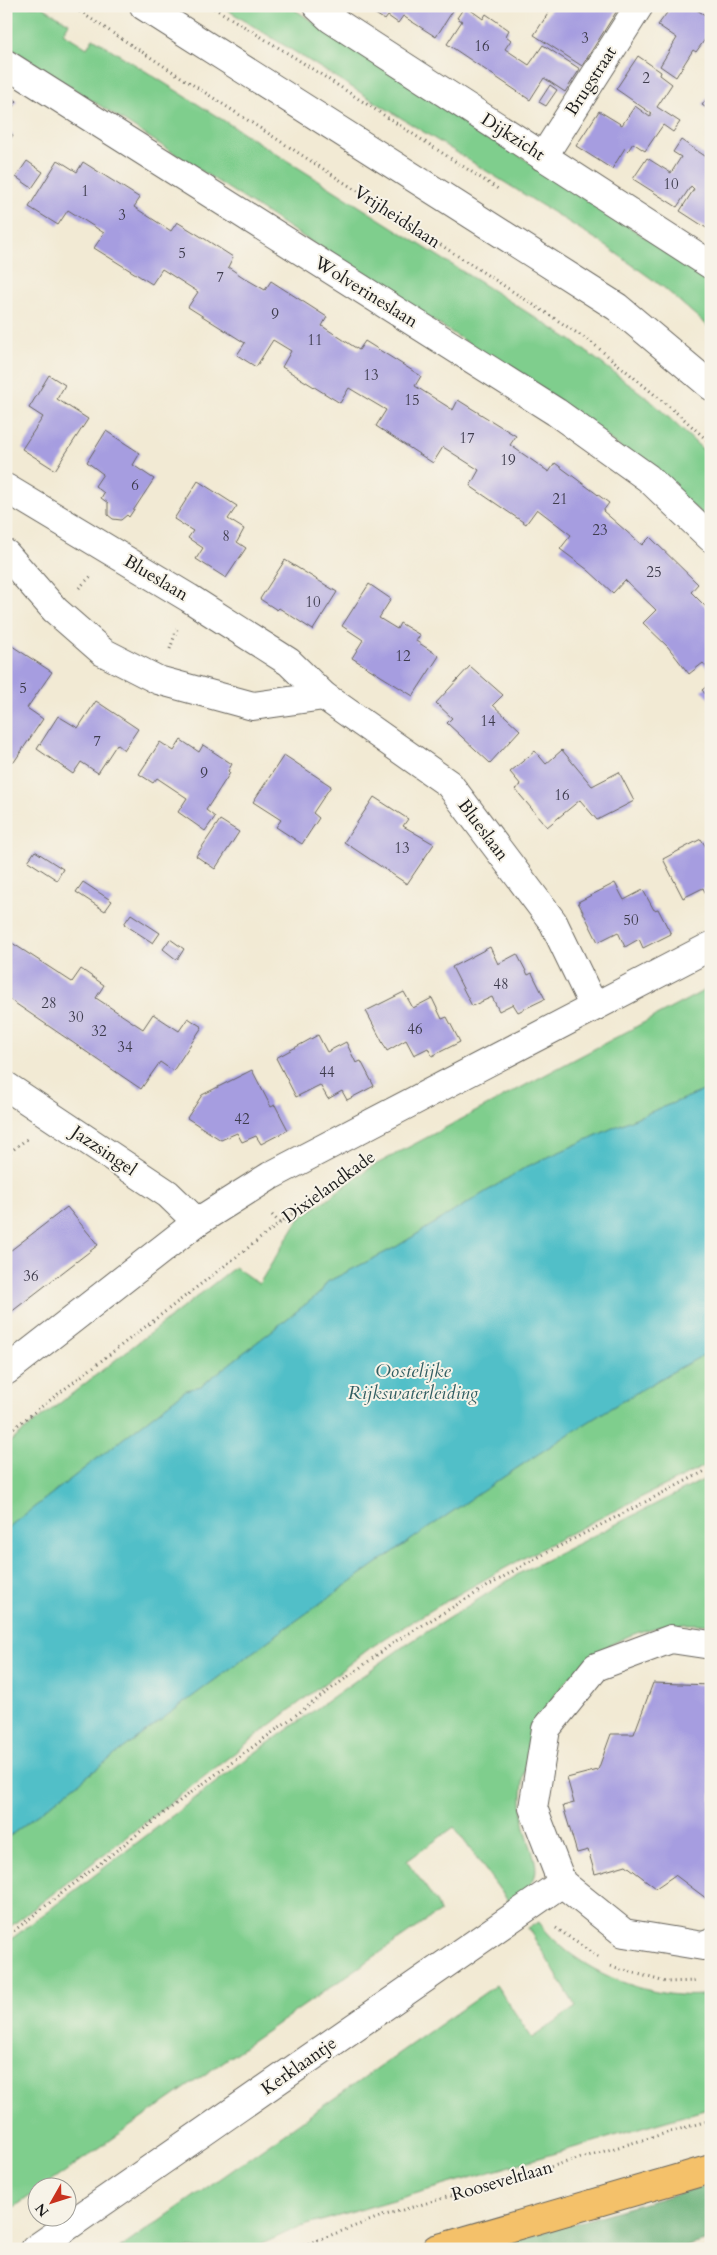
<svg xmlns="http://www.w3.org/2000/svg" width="717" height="2255" font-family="Cardo,serif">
<rect width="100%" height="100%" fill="#f7f3e8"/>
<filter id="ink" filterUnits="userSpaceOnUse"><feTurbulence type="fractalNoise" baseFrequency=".02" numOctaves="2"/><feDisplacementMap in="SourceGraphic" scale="10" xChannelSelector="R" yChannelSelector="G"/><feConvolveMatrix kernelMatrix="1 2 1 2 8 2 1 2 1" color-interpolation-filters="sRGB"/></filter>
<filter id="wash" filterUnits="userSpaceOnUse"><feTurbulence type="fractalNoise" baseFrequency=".0096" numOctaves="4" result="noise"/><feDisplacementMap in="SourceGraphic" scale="20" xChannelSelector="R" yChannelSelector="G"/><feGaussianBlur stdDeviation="1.12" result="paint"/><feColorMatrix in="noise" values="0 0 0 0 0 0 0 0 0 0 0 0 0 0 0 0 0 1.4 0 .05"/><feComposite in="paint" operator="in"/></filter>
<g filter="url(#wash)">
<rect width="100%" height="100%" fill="#f2ead4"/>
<g fill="#7fce8d" stroke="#4e7554">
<polygon points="6,6 41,6 69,23 63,33 87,48 93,38 571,340 650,400 711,457 711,521 581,416 6,45"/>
<polygon points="221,6 289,6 711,280 711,329 663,287 599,241"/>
<polygon points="711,987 711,1088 633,1119 526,1167 396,1247 327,1282 320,1293 201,1386 186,1390 6,1529 6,1445 235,1267 259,1284 299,1219 373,1166"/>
<path d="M711 1351V1463C594 1520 479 1578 370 1648L6 1930V1839C148 1728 291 1621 440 1520 528 1460 617 1400 711 1351Z"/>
<path d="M711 1476V1625C607 1613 524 1696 522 1798 522 1808 523 1821 526 1832 529 1845 539 1862 535 1876 532 1888 518 1894 508 1901L454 1827 407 1861 437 1903 440 1911 43 2187 38 2188 37 2191 6 2213V1943L245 1760 401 1648 520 1573Z"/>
<path d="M539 1922C573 1970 652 2003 711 1994V2108L297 2228 251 2249H119L496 1985 532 2038 576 2007 528 1928Z"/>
</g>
<polygon fill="#67b178" stroke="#42664a" points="711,2184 711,2239 679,2249 484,2249"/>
<path fill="#51bfc8" stroke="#366e72" d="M711 1088V1351C617 1400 528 1460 440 1520 291 1621 148 1728 6 1839V1529L186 1390 201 1386 320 1293 327 1282 396 1247 526 1167 633 1119Z"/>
<g id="blocks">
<g fill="#a69de0">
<polygon points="363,6 456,6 436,37 403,16 398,23 388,16 385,20"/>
<polygon points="465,6 483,19 486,14 509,30 506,36 511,40 505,49 529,65 543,45 580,69 565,92 544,78 530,100 447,44 462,21 457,18"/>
<polygon points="553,6 620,6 582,66 534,35"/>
<polygon points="672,6 691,6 711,19 711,31 696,52 693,50 676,77 660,66 677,38 658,25"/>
<polygon points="638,56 661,72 660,75 672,84 657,107 680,122 673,132 663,125 645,151 633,143 628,151 625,148 612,169 576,146 599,111 622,125 635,106 650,117 652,114 616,89"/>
<polygon points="550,85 557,90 546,106 539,102"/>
<polygon points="711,93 711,111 702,105"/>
<polygon points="6,94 17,101 6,116"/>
<polygon points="6,130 13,135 6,145"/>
<polygon points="681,140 711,160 711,231 680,211 694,189 691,186 677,207 633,179 647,158 671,173 681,157 673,152"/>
<polygon points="58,160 77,172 83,162 140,198 134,207 171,231 177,222 205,239 233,257 228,267 246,279 265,290 271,281 327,317 322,326 359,350 365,341 421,376 415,386 453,410 458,400 516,436 510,445 549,472 555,463 609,503 603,511 642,545 650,537 698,584 691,592 711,612 711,672 703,663 689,674 668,647 643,623 656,610 625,580 613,593 588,570 560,549 571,535 537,509 526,524 470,486 479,470 443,447 433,463 405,445 376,426 386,410 349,388 340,403 282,367 291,351 273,340 256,367 237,355 245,343 188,307 198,292 162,269 152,284 94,248 104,233 68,210 58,225 29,207"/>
<polygon points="27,161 43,172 32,188 16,177"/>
<polygon points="49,375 65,385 57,399 88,419 55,470 22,449 43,417 29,408"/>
<polygon points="106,431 140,453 133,465 154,479 129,517 127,515 121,520 113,519 108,515 108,503 101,498 104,493 95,486 103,474 87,462"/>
<polygon points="198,481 237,506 228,519 244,529 237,542 246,548 226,578 196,559 203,548 188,538 193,531 174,519"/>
<polygon points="285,560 337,592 313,630 279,608 277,610 260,599"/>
<polygon points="369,584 391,599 379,618 397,629 400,623 420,635 416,641 439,656 413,696 352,658 363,640 342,626"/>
<polygon points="6,642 52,672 27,708 43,719 14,762 6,757"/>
<polygon points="470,666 503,695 493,705 520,730 490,763 447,723 452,718 436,703"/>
<polygon points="711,683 711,701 702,690"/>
<polygon points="96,701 138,729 124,750 117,744 98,773 81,762 73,774 37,749 58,716 78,728"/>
<polygon points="181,740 199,752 203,745 232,764 228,771 230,773 206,810 215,817 205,831 178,812 187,798 157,778 153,783 139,774 160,742 174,751"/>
<polygon points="562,750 592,786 619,772 634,801 597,820 580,800 547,827 515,789 521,785 510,772 535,751 546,764"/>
<polygon points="284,755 331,786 313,813 319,818 302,844 276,827 281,820 253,802"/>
<polygon points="374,797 408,819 403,826 434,844 407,884 344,842"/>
<polygon points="220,820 239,832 215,869 196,856"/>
<polygon points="701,839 711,855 711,904 703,888 683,898 663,859"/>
<polygon points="35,851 63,869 57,880 28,861"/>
<polygon points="83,882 112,901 105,911 76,892"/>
<polygon points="615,883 624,900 643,890 654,910 658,909 671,934 643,948 639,939 625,947 618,932 598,942 578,902"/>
<polygon points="131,914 160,933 153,943 124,924"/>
<polygon points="6,939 72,982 81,969 104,985 96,998 143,1029 153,1014 179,1031 188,1018 202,1027 173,1071 160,1062 141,1089 6,997"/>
<polygon points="170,939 184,949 177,960 163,949"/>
<polygon points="490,947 498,964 517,954 528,975 532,973 545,999 518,1012 513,1004 499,1011 492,997 472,1006 452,967"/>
<polygon points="404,992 413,1008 432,998 442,1019 447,1017 460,1042 432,1056 428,1048 414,1055 406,1040 387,1051 366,1011"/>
<polygon points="318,1035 327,1052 346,1042 356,1063 361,1061 374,1086 347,1100 342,1091 328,1099 320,1085 296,1097 276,1058"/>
<polygon points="252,1070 271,1107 275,1105 288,1130 261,1144 256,1136 242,1142 237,1133 221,1140 187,1118 202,1095"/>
<polygon points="67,1207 98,1245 6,1316 6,1254"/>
<polygon points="653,1683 711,1685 711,1902 675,1875 656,1888 626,1865 595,1874 588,1850 577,1853 563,1806 574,1803 567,1778 598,1770 611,1734 634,1734"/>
</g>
</g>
</g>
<g filter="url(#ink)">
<use href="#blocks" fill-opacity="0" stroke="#67645c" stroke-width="1"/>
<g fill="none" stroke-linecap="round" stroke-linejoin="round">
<g stroke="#67645c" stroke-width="30">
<g id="minor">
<polyline points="144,6 617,307 711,386"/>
<polyline points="317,6 331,19 711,265"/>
<polyline points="6,64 556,412 648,478 711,538"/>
<polyline points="543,157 639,6"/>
<polyline points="6,488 189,598 289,662 324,696 449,784 553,922 594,1007"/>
<polyline points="6,554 55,610 103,652 158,680 253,706 324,696"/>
<polyline points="6,1086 168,1194 197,1222"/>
<polyline points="6,1371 197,1222 270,1176 711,946"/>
<polyline points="711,1645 671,1639 596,1667 546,1729 533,1808 562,1883 624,1933 703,1946 711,1943"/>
<polyline points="35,2249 562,1883"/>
</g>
</g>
<g stroke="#67645c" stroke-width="30">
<polyline id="major" points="436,2249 711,2169"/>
</g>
<g stroke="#67645c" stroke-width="3" stroke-dasharray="1 4" stroke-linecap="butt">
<polyline points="71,6 591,342 684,419 711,444"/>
<polyline points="214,8 297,59 498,189"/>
<polyline points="79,588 91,576"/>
<polyline points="170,649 177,629"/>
<polyline points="6,1155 27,1139"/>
<polyline points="272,1215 280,1223"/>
<polyline points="6,1434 331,1184"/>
<polyline points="556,1928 598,1957"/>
<polyline points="6,1937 177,1803 396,1641 525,1564 711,1468"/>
<polyline points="611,1966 665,1982 698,1981"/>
<polyline points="294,2249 382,2216 711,2120"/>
</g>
<use href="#minor" stroke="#fff" stroke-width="28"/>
<use href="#major" stroke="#f4c16a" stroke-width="28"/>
</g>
</g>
<g text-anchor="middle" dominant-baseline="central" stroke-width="4" stroke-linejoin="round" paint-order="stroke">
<g font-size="15" fill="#3e3c4d">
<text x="585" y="38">3</text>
<text x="482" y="46">16</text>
<text x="646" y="78">2</text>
<text x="671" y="184">10</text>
<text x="85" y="191">1</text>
<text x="122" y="215">3</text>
<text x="182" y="253">5</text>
<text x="220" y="277">7</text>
<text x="275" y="314">9</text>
<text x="315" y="340">11</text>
<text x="371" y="375">13</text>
<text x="412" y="400">15</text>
<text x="467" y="438">17</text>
<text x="508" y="460">19</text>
<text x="135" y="485">6</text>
<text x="560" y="499">21</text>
<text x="600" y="530">23</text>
<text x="226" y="536">8</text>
<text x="654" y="572">25</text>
<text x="313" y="602">10</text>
<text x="403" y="656">12</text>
<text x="23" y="688">5</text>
<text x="488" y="721">14</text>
<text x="97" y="741">7</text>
<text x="204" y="773">9</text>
<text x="562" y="795">16</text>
<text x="402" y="848">13</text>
<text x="631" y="920">50</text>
<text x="501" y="984">48</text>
<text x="49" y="1003">28</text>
<text x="76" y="1017">30</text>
<text x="415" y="1029">46</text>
<text x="99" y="1031">32</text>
<text x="125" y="1047">34</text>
<text x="327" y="1072">44</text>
<text x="242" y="1119">42</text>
<text x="31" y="1276">36</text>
</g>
<g font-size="18" fill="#1c1c1c" stroke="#f7f3e8">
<text transform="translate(591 81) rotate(-57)">Brugstraat</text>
<text transform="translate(513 137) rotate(33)">Dijkzicht</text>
<text transform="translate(397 217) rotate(33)">Vrijheidslaan</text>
<text transform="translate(366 292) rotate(32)">Wolverineslaan</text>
<text transform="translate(156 578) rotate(31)">Blueslaan</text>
<text transform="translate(483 830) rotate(53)">Blueslaan</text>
<text transform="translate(104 1151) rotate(34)">Jazzsingel</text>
<text transform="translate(329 1187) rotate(-36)">Dixielandkade</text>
<text transform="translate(299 2066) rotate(-35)">Kerklaantje</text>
<text transform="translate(502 2181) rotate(-16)">Rooseveltlaan</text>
</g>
<g font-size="19" font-style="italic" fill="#315d61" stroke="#f7f3e8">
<text x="413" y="1371">Oostelijke<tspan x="413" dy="22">Rijkswaterleiding</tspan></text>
</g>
</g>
<rect width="717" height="2255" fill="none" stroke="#f7f3e8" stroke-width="25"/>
<g transform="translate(52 2202) rotate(231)"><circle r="24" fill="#f7f3e8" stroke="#9f9d96"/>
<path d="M0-4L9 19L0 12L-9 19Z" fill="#c8321e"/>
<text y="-8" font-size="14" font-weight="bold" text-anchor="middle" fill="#1c1c1c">N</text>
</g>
</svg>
